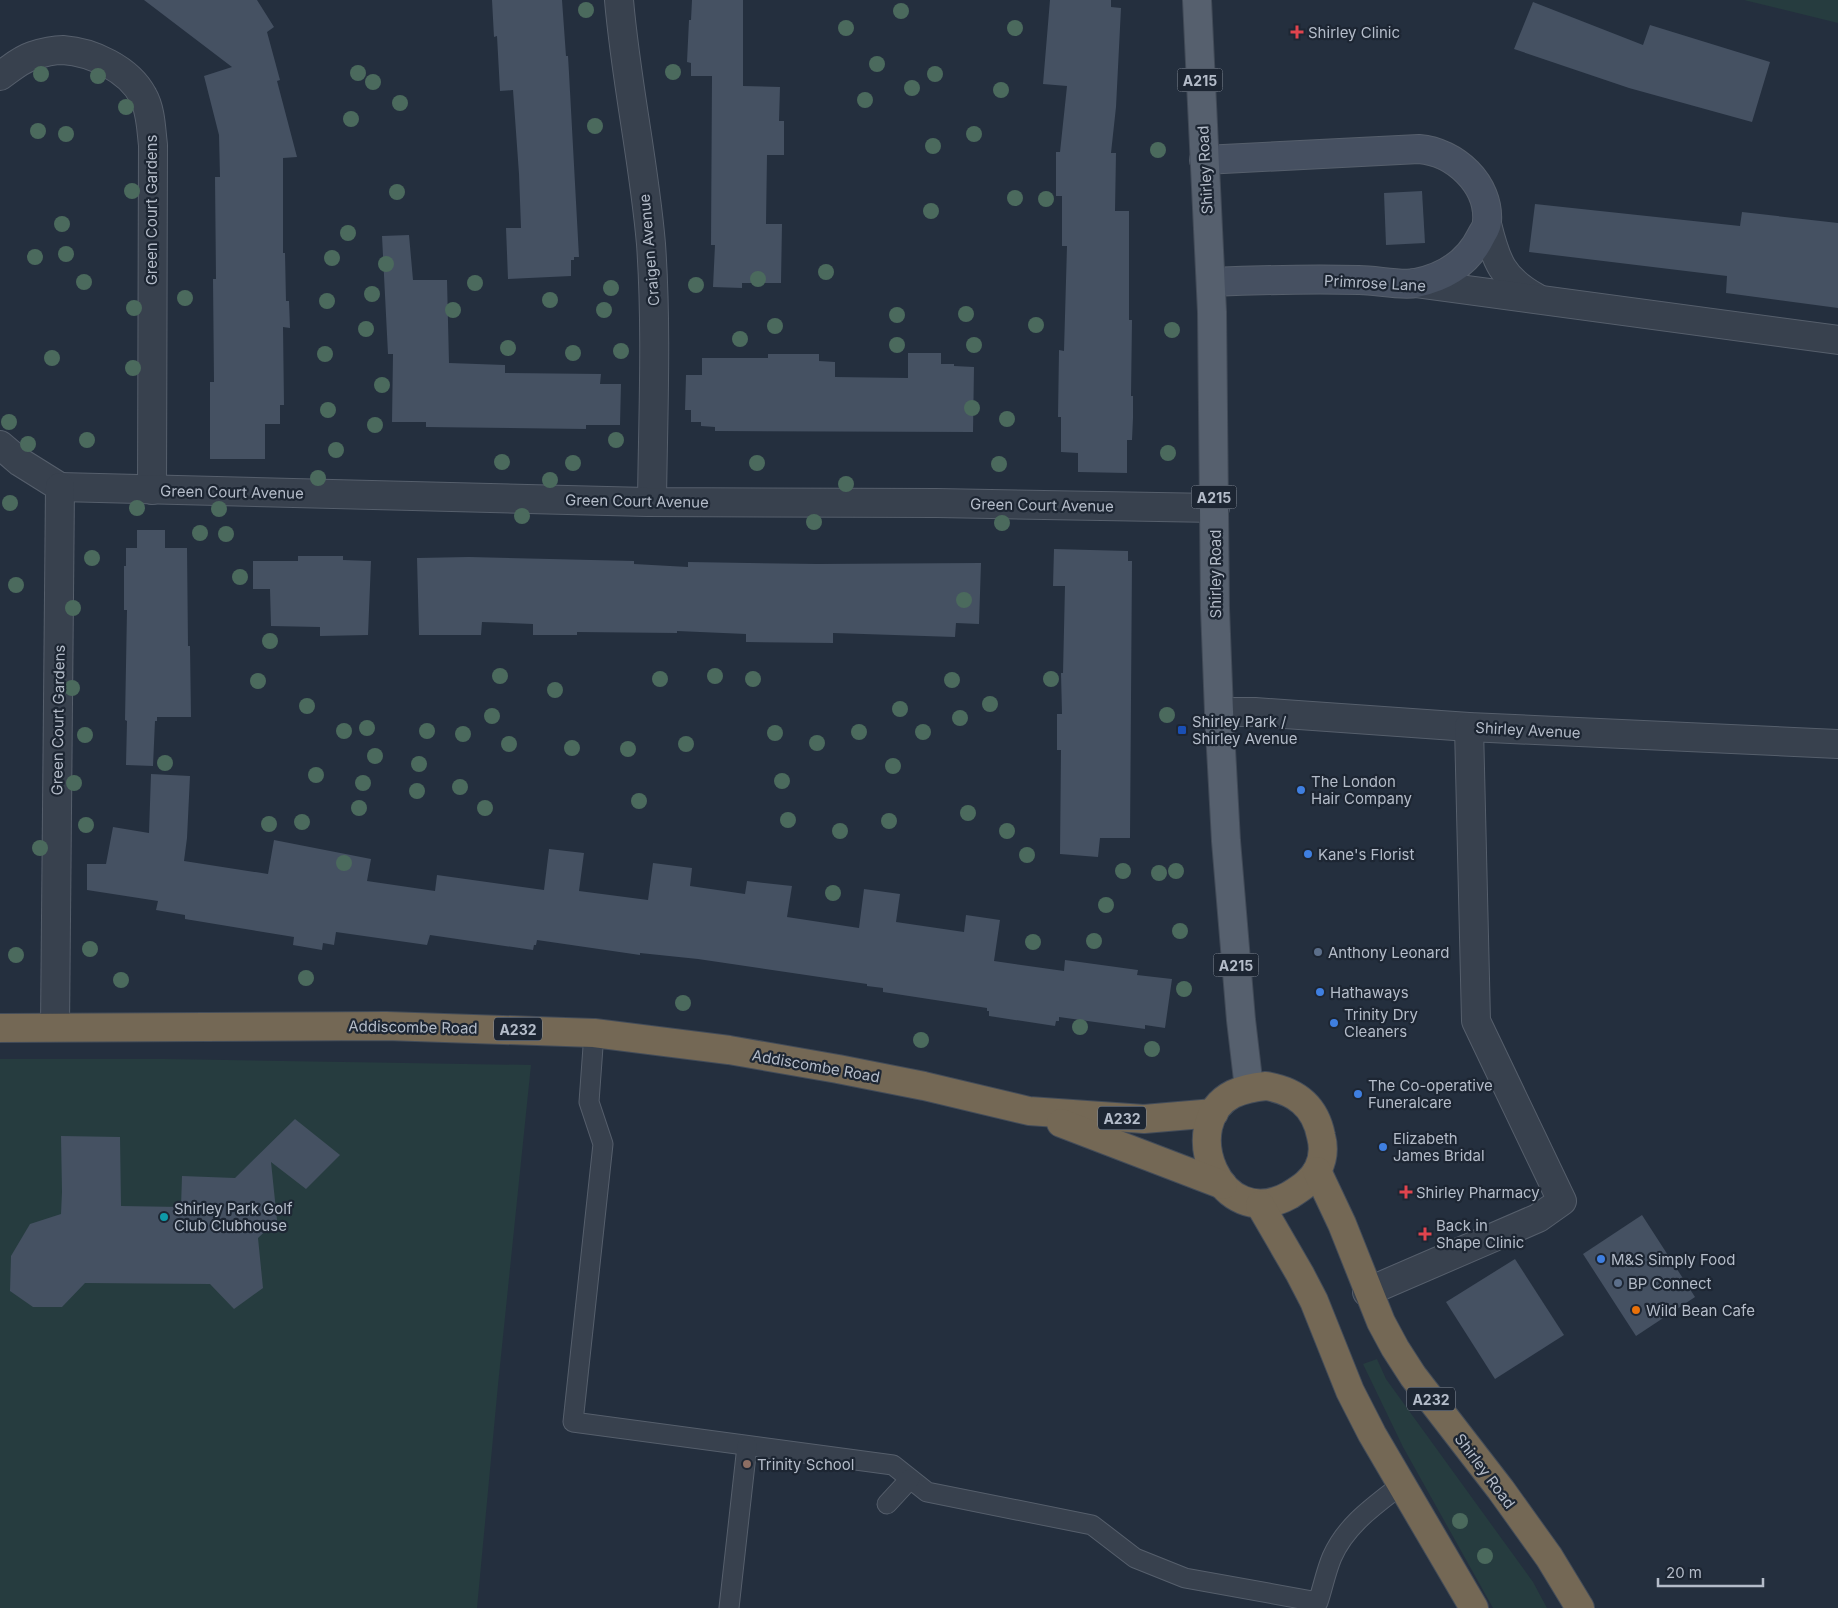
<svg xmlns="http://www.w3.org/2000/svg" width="1838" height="1608" font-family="Inter,sans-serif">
<rect width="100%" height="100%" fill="#242f3e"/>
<g fill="#263c3f">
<polygon points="1744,0 1838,0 1838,23"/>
<polygon points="0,1059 165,1059 531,1065 498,1385 477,1608 0,1608"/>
<polygon points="1377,1359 1386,1379 1533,1582 1547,1608 1493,1608 1403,1447 1363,1364"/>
</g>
<g fill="#455162">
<polygon points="144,0 257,0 274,27 267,32 280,80 277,81 297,157 283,158 283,253 285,253 286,301 289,301 290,328 283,327 284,405 280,405 280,424 265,424 265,459 210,459 210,382 214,382 213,279 216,279 215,177 220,177 219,135 204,76 232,67"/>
<polygon points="492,0 562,0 566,56 568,56 569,73 579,257 574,257 574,260 571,260 571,276 508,279 506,228 521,228 519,174 513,90 500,91 497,36 494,37"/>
<polygon points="692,0 743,0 743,86 780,87 779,121 784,121 784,155 767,155 766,224 782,224 781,283 742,283 742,288 713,287 715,245 711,245 712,76 691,76 691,63 687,62 689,20 691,20"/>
<polygon points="1050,0 1111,0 1111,7 1121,8 1116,107 1111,153 1116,153 1115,211 1129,211 1129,320 1132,320 1131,396 1133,396 1133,418 1132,440 1127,440 1127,473 1078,472 1078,453 1061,452 1061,417 1058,417 1059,350 1064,351 1067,246 1062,246 1062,196 1056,196 1056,152 1060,152 1067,86 1043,84"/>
<polygon points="1533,2 1643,45 1650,25 1770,62 1752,122 1629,88 1514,49"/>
<polygon points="1422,191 1425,243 1386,245 1384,193"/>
<polygon points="1535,204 1740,226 1742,212 1838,223 1838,308 1726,293 1727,276 1529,252"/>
<polygon points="409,235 413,280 447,280 449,363 505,365 505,373 601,374 600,384 621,384 620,425 586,425 586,429 426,427 426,422 392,422 393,354 388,354 382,236"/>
<polygon points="908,353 941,353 941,364 954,364 954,366 974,367 973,432 715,431 715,427 701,426 701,422 691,422 691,410 685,410 686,375 702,375 702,358 768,358 768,354 819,354 819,361 835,362 835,377 908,378"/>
<polygon points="137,530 165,530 165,548 187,548 188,646 190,646 191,717 157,717 157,721 155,721 153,766 126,765 127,721 125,720 127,610 124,610 124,566 126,566 126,548 137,548"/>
<polygon points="1054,549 1128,551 1128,561 1132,561 1130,838 1100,838 1098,857 1060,854 1061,750 1057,750 1057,714 1062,714 1061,673 1063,673 1065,586 1053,586"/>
<polygon points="298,556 343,556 343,560 371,561 368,635 320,636 320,627 271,626 270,589 253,589 253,561 298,561"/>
<polygon points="469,557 634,561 634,564 688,567 688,562 817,564 981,563 979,624 956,623 955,637 833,633 833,643 746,642 746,634 677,631 677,633 577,632 577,635 533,635 533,624 482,622 481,635 419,635 417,558"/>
<polygon points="151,774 190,776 187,838 184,861 268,874 274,840 371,859 367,881 435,891 437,875 544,890 549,849 584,853 579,891 648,900 653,863 692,868 690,886 745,894 747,881 792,886 787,917 859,928 864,889 900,894 896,922 964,932 966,915 1000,920 994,961 1064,971 1065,960 1138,970 1137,975 1172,979 1165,1028 1145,1025 1145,1029 1059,1017 1059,1021 1056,1021 1055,1026 989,1016 989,1011 987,1011 987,1008 883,992 883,988 867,986 867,984 698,959 640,953 640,955 537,940 536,945 534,945 533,950 430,935 427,945 336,932 334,945 323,943 322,950 293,945 294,937 185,919 185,915 156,910 158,901 87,890 87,864 106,864 113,827 149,833"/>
<polygon points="295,1119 340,1155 306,1189 271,1162 277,1220 258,1238 263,1288 234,1309 210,1284 85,1283 62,1307 33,1307 10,1291 11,1256 30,1224 61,1214 62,1192 61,1136 120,1137 121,1206 181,1207 182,1176 235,1178"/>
<polygon points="1642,1215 1695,1297 1636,1336 1583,1254"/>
<polygon points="1515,1259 1564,1335 1495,1379 1446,1302"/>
</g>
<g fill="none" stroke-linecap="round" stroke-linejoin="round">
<g stroke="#565f6c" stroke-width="21">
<g id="lane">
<path d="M594 1033 589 1102 603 1144 573 1422 893 1465 927 1492 1092 1525 1135 1558 1185 1578 1318 1602C1323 1587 1326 1571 1332 1557 1346 1525 1374 1506 1401 1485"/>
<polyline points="887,1504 910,1479"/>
<polyline points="729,1608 747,1446"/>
</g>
</g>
<g stroke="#565f6c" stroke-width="30">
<g id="street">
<path d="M619 0C626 82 644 162 651 244 657 330 653 416 652 501"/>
<path d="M0 76C10 69 20 60 32 56 41 53 54 50 63 50 92 52 129 69 143 96 151 110 151 129 153 145L152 490"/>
<path d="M1487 224C1496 261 1502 279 1537 298"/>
<polyline points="1415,283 1838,340"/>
<polyline points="0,445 20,462 60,487"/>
<polyline points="60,487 647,502 937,503 1215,508"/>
<polyline points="1219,712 1255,712 1469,727 1838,744"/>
<polyline points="55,1027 60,487"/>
<polyline points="1367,1292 1538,1218 1562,1201 1476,1021 1469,727"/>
</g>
</g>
<g stroke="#565f6c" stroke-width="30">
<path id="secondary" d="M1204 160 1419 149C1455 152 1490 184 1487 222 1487 227 1483 232 1481 236 1468 263 1445 277 1416 283 1401 286 1376 280 1359 280 1310 279 1260 280 1211 282"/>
</g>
<g stroke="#414a57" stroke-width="30">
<polyline id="primary" points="1197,0 1212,312 1215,608 1219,712 1226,841 1241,1020 1249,1088"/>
</g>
<g stroke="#434c59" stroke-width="30">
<g id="highway">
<polyline points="0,1028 386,1026 594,1033 729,1050 838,1069 924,1086 1029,1111 1144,1119 1214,1113"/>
<path d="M1266 1086C1295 1091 1315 1105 1321 1136 1324 1147 1323 1159 1318 1169 1312 1181 1301 1188 1290 1195 1218 1235 1177 1122 1233 1094 1244 1089 1255 1087 1266 1086Z"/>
<polyline points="1061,1123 1223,1185"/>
<polyline points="1317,1171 1342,1224 1381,1322 1395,1348 1413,1376 1501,1490 1549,1557 1580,1608"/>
<polyline points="1260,1205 1300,1274 1314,1301 1350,1391 1372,1434 1474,1608"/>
</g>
</g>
<use href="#lane" stroke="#38414e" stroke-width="19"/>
<use href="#street" stroke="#38414e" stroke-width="28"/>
<use href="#secondary" stroke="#465061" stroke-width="28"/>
<use href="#primary" stroke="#56606e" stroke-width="28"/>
<use href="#highway" stroke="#746855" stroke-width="28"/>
</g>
<g fill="#4b6a5d">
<circle cx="586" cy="10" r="8"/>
<circle cx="901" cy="11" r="8"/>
<circle cx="846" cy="28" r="8"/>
<circle cx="1015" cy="28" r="8"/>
<circle cx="877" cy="64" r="8"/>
<circle cx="673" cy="72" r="8"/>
<circle cx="358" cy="73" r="8"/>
<circle cx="41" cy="74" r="8"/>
<circle cx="935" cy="74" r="8"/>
<circle cx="98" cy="76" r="8"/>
<circle cx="373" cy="82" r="8"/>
<circle cx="912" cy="88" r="8"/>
<circle cx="1001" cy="90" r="8"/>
<circle cx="865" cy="100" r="8"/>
<circle cx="400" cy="103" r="8"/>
<circle cx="126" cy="107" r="8"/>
<circle cx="351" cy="119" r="8"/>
<circle cx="595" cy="126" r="8"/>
<circle cx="38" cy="131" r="8"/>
<circle cx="66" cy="134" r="8"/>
<circle cx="974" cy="134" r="8"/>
<circle cx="933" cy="146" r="8"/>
<circle cx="1158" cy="150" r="8"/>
<circle cx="132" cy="191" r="8"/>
<circle cx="397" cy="192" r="8"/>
<circle cx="1015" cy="198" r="8"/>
<circle cx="1046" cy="199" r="8"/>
<circle cx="931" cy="211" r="8"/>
<circle cx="62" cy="224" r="8"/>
<circle cx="348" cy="233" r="8"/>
<circle cx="66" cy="254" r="8"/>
<circle cx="35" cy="257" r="8"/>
<circle cx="332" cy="258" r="8"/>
<circle cx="386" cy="264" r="8"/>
<circle cx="826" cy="272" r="8"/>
<circle cx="758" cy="279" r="8"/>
<circle cx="84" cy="282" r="8"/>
<circle cx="475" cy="283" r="8"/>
<circle cx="696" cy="285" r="8"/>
<circle cx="611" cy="288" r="8"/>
<circle cx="372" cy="294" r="8"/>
<circle cx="185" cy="298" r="8"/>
<circle cx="550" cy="300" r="8"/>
<circle cx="327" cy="301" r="8"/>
<circle cx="134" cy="308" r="8"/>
<circle cx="453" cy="310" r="8"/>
<circle cx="604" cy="310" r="8"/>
<circle cx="966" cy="314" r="8"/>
<circle cx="897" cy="315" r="8"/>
<circle cx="1036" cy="325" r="8"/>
<circle cx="775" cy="326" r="8"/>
<circle cx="366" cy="329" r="8"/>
<circle cx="1172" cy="330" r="8"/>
<circle cx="740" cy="339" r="8"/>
<circle cx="897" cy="345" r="8"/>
<circle cx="974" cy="345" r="8"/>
<circle cx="508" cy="348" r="8"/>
<circle cx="621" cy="351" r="8"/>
<circle cx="573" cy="353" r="8"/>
<circle cx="325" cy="354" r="8"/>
<circle cx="52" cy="358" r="8"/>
<circle cx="133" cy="368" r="8"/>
<circle cx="382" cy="385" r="8"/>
<circle cx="972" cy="408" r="8"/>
<circle cx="328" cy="410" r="8"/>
<circle cx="1007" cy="419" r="8"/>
<circle cx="9" cy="422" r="8"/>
<circle cx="375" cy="425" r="8"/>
<circle cx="87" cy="440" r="8"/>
<circle cx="616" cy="440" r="8"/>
<circle cx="28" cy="444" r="8"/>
<circle cx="336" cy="450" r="8"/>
<circle cx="1168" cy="453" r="8"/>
<circle cx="502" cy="462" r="8"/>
<circle cx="573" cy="463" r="8"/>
<circle cx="757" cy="463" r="8"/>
<circle cx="999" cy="464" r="8"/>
<circle cx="318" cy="478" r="8"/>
<circle cx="550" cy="480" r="8"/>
<circle cx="846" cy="484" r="8"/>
<circle cx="10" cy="503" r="8"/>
<circle cx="137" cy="508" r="8"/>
<circle cx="219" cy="509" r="8"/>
<circle cx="522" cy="516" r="8"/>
<circle cx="814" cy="522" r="8"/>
<circle cx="1002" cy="523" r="8"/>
<circle cx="200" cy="533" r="8"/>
<circle cx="226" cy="534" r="8"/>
<circle cx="92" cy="558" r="8"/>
<circle cx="240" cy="577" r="8"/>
<circle cx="16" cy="585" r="8"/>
<circle cx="964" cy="600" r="8"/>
<circle cx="73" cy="608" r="8"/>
<circle cx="270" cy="641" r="8"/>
<circle cx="500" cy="676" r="8"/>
<circle cx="715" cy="676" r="8"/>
<circle cx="660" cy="679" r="8"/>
<circle cx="753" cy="679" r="8"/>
<circle cx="1051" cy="679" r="8"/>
<circle cx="952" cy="680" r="8"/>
<circle cx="258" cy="681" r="8"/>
<circle cx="72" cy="688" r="8"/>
<circle cx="555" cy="690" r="8"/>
<circle cx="990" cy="704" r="8"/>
<circle cx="307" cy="706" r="8"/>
<circle cx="900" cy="709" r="8"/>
<circle cx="1167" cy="715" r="8"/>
<circle cx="492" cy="716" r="8"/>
<circle cx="960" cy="718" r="8"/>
<circle cx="367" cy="728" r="8"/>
<circle cx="344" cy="731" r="8"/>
<circle cx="427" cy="731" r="8"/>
<circle cx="859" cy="732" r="8"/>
<circle cx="923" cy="732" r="8"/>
<circle cx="775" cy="733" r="8"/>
<circle cx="463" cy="734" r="8"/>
<circle cx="85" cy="735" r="8"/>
<circle cx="817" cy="743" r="8"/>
<circle cx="509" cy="744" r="8"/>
<circle cx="686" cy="744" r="8"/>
<circle cx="572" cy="748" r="8"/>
<circle cx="628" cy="749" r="8"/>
<circle cx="375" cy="756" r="8"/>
<circle cx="165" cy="763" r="8"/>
<circle cx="419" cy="764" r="8"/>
<circle cx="893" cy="766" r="8"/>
<circle cx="316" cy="775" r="8"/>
<circle cx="782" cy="781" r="8"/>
<circle cx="74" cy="783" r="8"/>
<circle cx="363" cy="783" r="8"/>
<circle cx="460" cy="787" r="8"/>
<circle cx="417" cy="791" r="8"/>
<circle cx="639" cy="801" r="8"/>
<circle cx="359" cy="808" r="8"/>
<circle cx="485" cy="808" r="8"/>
<circle cx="968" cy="813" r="8"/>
<circle cx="788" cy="820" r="8"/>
<circle cx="889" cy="821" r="8"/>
<circle cx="302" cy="822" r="8"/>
<circle cx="269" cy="824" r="8"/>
<circle cx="86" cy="825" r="8"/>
<circle cx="840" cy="831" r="8"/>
<circle cx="1007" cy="831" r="8"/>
<circle cx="40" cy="848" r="8"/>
<circle cx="1027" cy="855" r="8"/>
<circle cx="344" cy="863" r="8"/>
<circle cx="1123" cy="871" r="8"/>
<circle cx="1176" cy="871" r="8"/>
<circle cx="1159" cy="873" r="8"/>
<circle cx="833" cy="893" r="8"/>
<circle cx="1106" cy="905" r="8"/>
<circle cx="1180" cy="931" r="8"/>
<circle cx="1094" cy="941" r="8"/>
<circle cx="1033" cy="942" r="8"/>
<circle cx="90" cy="949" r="8"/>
<circle cx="16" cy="955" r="8"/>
<circle cx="306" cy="978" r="8"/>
<circle cx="121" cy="980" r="8"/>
<circle cx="1184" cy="989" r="8"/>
<circle cx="683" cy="1003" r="8"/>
<circle cx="1080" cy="1027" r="8"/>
<circle cx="921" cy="1040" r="8"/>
<circle cx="1152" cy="1049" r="8"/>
<circle cx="1460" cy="1521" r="8"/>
<circle cx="1485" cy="1556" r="8"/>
</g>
<g fill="#e0444e" stroke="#1d2633" stroke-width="2">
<path d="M1294.5 24.5h5v5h5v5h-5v5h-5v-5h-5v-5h5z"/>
<path d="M1403.5 1184.5h5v5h5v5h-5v5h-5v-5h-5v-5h5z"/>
<path d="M1422.5 1226.5h5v5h5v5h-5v5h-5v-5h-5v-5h5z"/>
</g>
<rect fill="#1a4fb4" stroke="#1d2633" stroke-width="2" x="1177" y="725" width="10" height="10" rx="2.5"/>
<g fill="#3f7fe0" stroke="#1d2633" stroke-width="2">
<circle cx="1301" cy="790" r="5"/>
<circle cx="1308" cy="854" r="5"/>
<circle cx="1320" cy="992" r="5"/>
<circle cx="1334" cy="1023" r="5"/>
<circle cx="1358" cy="1094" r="5"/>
<circle cx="1383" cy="1147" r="5"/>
<circle cx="1601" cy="1259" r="5"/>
</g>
<g fill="#5c6f8a" stroke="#1d2633" stroke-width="2">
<circle cx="1318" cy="952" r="5"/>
<circle cx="1618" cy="1283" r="5"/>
</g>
<circle fill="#0f9aa8" stroke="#1d2633" stroke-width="2" cx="164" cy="1217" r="5"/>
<circle fill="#e8710a" stroke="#1d2633" stroke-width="2" cx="1636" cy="1310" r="5"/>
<circle fill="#8d6e63" stroke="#1d2633" stroke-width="2" cx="747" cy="1464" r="5"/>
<g text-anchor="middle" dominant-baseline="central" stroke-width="4.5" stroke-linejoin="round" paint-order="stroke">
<g fill="#1d2633" stroke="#878f9c" stroke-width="1">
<rect x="1177.5" y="68.5" width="45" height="23" rx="4"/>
<rect x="1191.5" y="485.5" width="45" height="23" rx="4"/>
<rect x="1213.5" y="953.5" width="45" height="23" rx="4"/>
<rect x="494" y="1017.5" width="48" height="23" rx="4"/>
<rect x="1098" y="1106.5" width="48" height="23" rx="4"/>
<rect x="1407" y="1387.5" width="48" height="23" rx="4"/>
</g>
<g font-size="14" font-weight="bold" fill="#b4bcc9">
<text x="1200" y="80">A215</text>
<text x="1214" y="497">A215</text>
<text x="1236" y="965">A215</text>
<text x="518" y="1029">A232</text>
<text x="1122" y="1118">A232</text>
<text x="1431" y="1399">A232</text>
</g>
<g font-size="15" fill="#b4bcc9" stroke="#1d2633" text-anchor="start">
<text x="1308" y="32">Shirley Clinic</text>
<text x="1192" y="721">Shirley Park /<tspan x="1192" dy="17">Shirley Avenue</tspan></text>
<text x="1311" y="781">The London<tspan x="1311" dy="17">Hair Company</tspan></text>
<text x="1318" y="854">Kane's Florist</text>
<text x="1328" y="952">Anthony Leonard</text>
<text x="1330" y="992">Hathaways</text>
<text x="1344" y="1014">Trinity Dry<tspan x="1344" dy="17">Cleaners</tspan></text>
<text x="1368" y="1085">The Co-operative<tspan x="1368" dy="17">Funeralcare</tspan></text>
<text x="1393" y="1138">Elizabeth<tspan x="1393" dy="17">James Bridal</tspan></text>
<text x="1416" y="1192">Shirley Pharmacy</text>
<text x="174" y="1208">Shirley Park Golf<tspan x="174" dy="17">Club Clubhouse</tspan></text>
<text x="1436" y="1225">Back in<tspan x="1436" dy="17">Shape Clinic</tspan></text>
<text x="1611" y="1259">M&amp;S Simply Food</text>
<text x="1628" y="1283">BP Connect</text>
<text x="1646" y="1310">Wild Bean Cafe</text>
<text x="757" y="1464">Trinity School</text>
</g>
<g font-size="15" fill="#b4bcc9" stroke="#1d2633">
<text transform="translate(1205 170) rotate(-93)">Shirley Road</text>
<text transform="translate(151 210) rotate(-90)">Green Court Gardens</text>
<text transform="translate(649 250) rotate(-95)">Craigen Avenue</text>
<text transform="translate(1375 283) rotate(3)">Primrose Lane</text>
<text transform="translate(232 492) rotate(1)">Green Court Avenue</text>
<text transform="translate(637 501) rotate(1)">Green Court Avenue</text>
<text transform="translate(1042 505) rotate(1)">Green Court Avenue</text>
<text transform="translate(1215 574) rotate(-90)">Shirley Road</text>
<text transform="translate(58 720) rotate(-89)">Green Court Gardens</text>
<text transform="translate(1528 730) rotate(3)">Shirley Avenue</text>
<text transform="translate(413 1027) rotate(1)">Addiscombe Road</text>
<text transform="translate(816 1066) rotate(10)">Addiscombe Road</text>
<text transform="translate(1485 1471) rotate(53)">Shirley Road</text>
</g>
</g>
<path d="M1658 1578v8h105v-8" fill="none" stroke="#b4bcc9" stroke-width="2.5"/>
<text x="1666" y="1578" font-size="15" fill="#b4bcc9" stroke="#1d2633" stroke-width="4" paint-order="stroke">20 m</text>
</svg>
